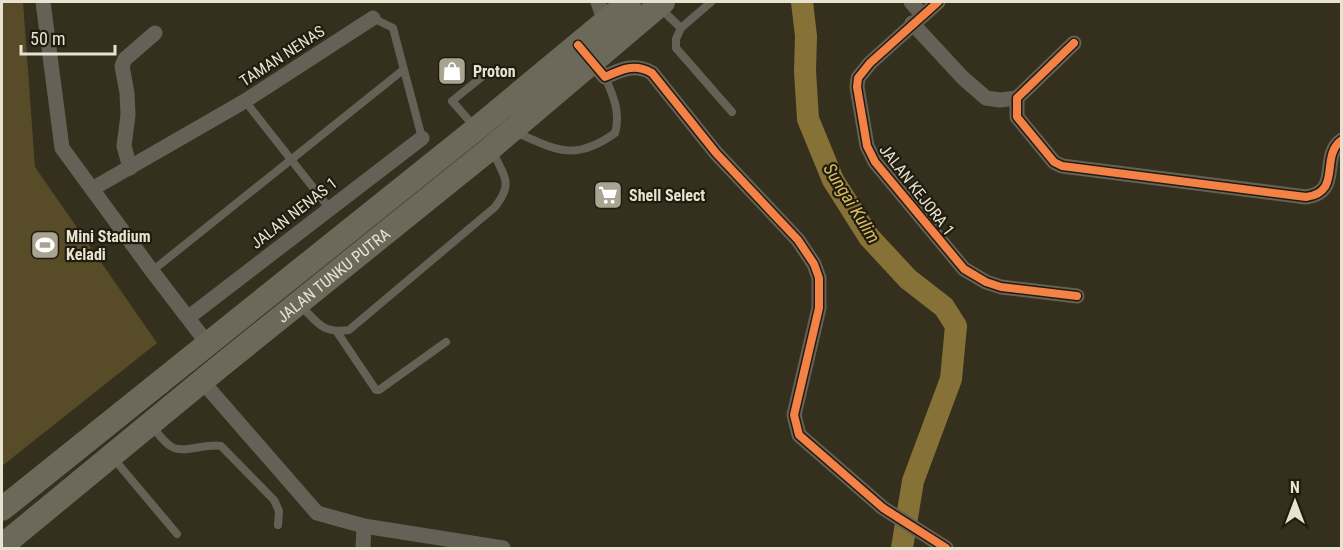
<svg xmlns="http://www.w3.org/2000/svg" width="1343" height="550" font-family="'Roboto Condensed',sans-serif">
<rect width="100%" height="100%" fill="#352f1e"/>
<polygon fill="#584c28" points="2,2 23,2 35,167 157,343 2,466"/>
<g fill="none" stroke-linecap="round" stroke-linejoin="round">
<polyline stroke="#867237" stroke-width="22" points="802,2 806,36 805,71 808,119 833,180 869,237 908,279 944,307 956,326 951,379 913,481 902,548"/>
<g stroke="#656157" stroke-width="8">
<polyline points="661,9 681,28 676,39 676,48 732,112"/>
<polyline points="373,18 393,28 422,138"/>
<polyline points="681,28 711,2"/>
<polyline points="245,101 330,209"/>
<polyline points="473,125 452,101 488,72"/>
<path d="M515 132C556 150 575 162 615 133 621 113 613 95 605 77"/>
<polyline points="152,271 403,70"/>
<path d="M300 305C317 322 322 334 349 330L495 207C514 183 504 177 493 152"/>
<polyline points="337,332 376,390 379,390 446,342"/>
<path d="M151 425C157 432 164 443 172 447 183 454 206 443 221 446L274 500 279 511 278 525"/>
<polyline points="114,459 177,534"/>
</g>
<g stroke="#656157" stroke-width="15">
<polyline points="43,2 62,148 152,271 207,343"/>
<polyline points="598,2 605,22"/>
<polyline points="911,2 922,15"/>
<polyline points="938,2 870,63 858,78 857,87 867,146 875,162 964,269 986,282 1001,287 1077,296"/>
<polyline points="912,23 963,78 986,98 1000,100 1017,98"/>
<path d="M1074 43 1017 98V117L1054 162 1062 166 1306 197C1343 192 1319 156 1342 140"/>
<path d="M587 57 605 77C622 69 635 63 652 73L716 153 798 240 814 264 819 278V308L794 415 799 435 883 508 946 548"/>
<polyline points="130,168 124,146 128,115 127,93 122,66 125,59 155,33"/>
<polyline points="92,189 245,101 373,18"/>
<polyline points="189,317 422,138"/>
<polyline points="202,381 317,513 364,526 503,548"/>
<polyline points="363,548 364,526"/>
</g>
<g stroke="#6c685a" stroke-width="24">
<polyline points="2,509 476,129 629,2"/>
<path id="s1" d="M2 546 224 363 491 148 663 2"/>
</g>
<g stroke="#201c0f" stroke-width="11">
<g id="cycleway">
<polyline points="938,2 870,63 858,78 857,87 867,146 875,162 964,269 986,282 1001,287 1077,296"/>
<path d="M1074 43 1017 98V117L1054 162 1062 166 1306 197C1343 192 1319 156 1342 140"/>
<path d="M578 45 605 77C622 69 635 63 652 73L716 153 798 240 814 264 819 278V308L794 415 799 435 883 508 946 548"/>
</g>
</g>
<use href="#cycleway" stroke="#f48246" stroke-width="8"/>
</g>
<defs>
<g id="shop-square" transform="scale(1.5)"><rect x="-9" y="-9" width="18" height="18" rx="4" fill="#a9a392" stroke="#201c0f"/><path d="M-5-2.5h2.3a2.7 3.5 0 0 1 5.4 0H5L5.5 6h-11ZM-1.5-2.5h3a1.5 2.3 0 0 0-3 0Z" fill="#fff"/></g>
<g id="supermarket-square" transform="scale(1.5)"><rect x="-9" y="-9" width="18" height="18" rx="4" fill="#a9a392" stroke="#201c0f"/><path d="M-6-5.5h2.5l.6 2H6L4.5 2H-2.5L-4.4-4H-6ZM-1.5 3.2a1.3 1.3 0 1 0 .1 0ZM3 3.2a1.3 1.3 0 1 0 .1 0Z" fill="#fff"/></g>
<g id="stadium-square" transform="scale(1.5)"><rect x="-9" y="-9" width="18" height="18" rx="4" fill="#a9a392" stroke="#201c0f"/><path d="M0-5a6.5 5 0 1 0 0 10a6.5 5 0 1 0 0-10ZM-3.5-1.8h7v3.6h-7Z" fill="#fff"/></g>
</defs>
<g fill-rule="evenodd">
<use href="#shop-square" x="452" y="71"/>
<use href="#supermarket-square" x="608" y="195"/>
<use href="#stadium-square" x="45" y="245"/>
</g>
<g text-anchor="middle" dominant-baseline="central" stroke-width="4.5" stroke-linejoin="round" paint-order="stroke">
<g font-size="16" fill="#e8e2d0" stroke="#201c0f">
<text transform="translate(282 56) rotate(-33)">TAMAN NENAS</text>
<text transform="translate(917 190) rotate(52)">JALAN KEJORA 1</text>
<text transform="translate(294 213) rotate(-38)">JALAN NENAS 1</text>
<text stroke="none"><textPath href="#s1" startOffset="428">JALAN TUNKU PUTRA</textPath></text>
</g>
<g font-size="16" font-weight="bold" fill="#e8e2d0" stroke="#201c0f" text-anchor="start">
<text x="473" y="71">Proton</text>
<text x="629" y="195">Shell Select</text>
<text x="66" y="236">Mini Stadium<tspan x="66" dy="18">Keladi</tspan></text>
</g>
<g font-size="18" font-style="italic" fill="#dbbd61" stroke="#201c0f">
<text transform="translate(852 203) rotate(58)">Sungai Kulim</text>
</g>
</g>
<rect width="1343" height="550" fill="none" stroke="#e8e2d0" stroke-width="6"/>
<g transform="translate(1295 502)" stroke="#201c0f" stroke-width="4.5" paint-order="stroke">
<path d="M0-4.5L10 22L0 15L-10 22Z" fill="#e8e2d0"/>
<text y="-9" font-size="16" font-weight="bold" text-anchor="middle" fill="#e8e2d0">N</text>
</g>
<path d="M21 45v9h94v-9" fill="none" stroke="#e8e2d0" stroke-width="3"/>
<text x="30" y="45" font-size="18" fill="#e8e2d0" stroke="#201c0f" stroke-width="4.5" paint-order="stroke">50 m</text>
</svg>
